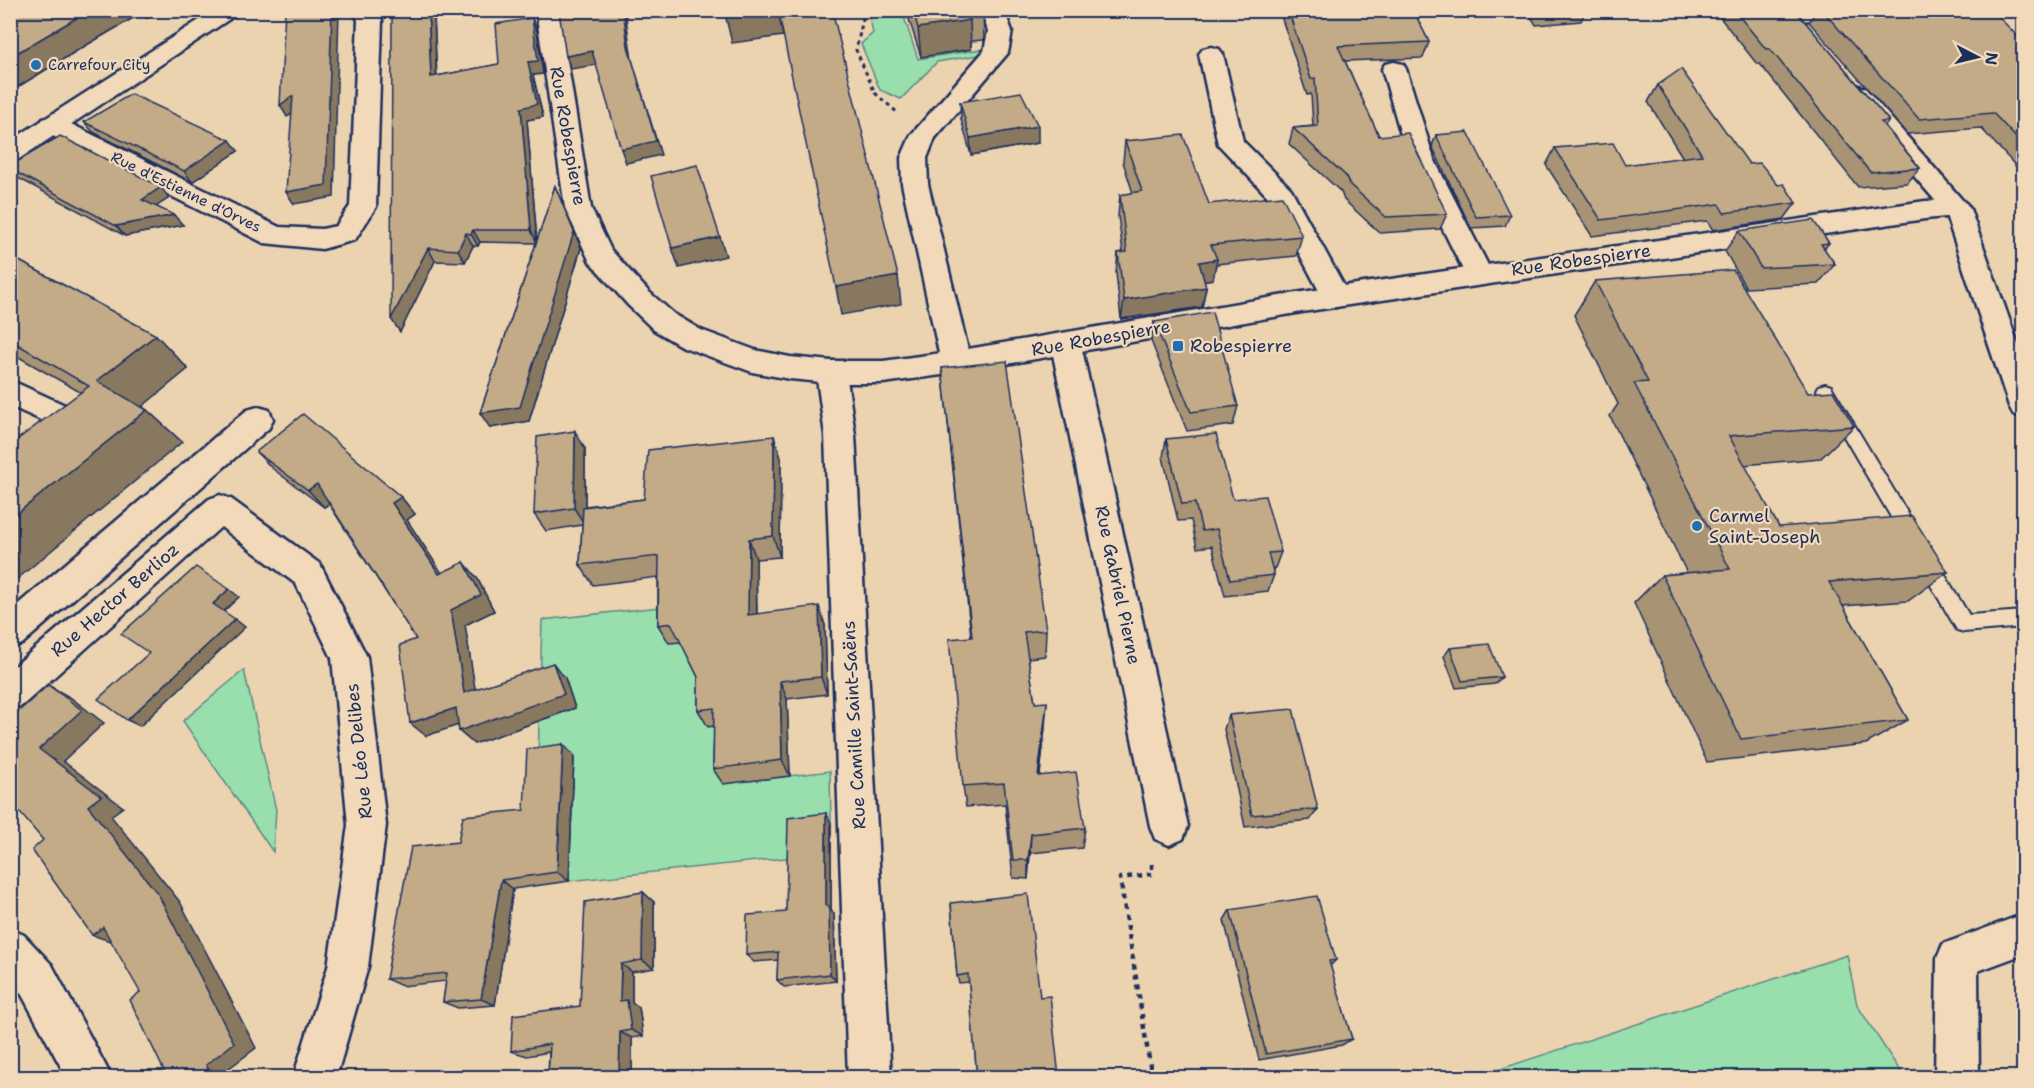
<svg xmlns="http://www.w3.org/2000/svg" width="2034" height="1088" font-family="'Shantell Sans',sans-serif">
<rect width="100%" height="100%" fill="#ecd3b0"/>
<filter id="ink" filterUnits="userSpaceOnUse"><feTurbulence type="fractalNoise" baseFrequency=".0167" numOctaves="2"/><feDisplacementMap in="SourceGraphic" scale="12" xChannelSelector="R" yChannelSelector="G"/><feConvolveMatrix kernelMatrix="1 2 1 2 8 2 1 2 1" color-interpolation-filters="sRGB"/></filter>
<g filter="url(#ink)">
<g fill="#98dfad" stroke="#5a8786" stroke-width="1.5">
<polygon points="868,11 902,11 918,59 983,49 985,54 937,62 901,99 880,90 861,44 873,33"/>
<polygon points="669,606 751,633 724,725 723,784 830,771 831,823 794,828 794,857 569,881 574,756 538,760 542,620"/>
<polygon points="244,670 276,810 273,852 183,721"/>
<polygon points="1847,955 1857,1005 1904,1077 1476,1077"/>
</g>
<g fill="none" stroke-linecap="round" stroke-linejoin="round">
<g stroke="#1b2f5e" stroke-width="4">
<polygon id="service" points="1825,384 1831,386 1969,615 2024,611 2024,627 1964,632 1957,630 1819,394 1817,390 1819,386"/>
</g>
<g stroke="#1b2f5e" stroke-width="5">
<g id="minor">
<polygon points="352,10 375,10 382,20 376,207 355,240 322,249 264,243 43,131 39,125 43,119 52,117 61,119 279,227 322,229 336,226 350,206 358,20"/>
<polygon points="981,10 1004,10 1012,31 1008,53 935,138 927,158 928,184 971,362 966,370 956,373 946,370 941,362 902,184 901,158 911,135 984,51 988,31"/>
<path d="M1779 10H1837L1834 15C1818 19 1795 24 1779 20L1775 15Z"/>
<polygon points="1211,47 1219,49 1223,54 1243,141 1291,189 1350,297 1346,304 1336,307 1326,304 1271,200 1218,144 1199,54 1203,49"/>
<polygon points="1394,62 1403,64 1406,69 1434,159 1493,275 1489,282 1479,285 1469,282 1408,159 1382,69 1385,64"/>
<polygon points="1856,85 1865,88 1970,209 2024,361 2024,418 2013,414 2009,406 1945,212 1847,98 1844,93 1847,88"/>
<polygon points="1066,334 1076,337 1081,345 1188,826 1183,839 1169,845 1155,839 1150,826 1051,345 1056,337"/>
<polygon points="831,361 842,364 846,372 855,435 891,1078 848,1078 825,435 816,372 820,364"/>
<path d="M10 380 67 406C86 442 42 481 10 492V461C25 451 42 441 41 420L10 406Z"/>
<polygon points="258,407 269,410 273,419 269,428 22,644 10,648 10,611 247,410"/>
<polygon points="220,495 231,499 320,564 367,657 386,825 368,967 336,1078 293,1078 328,967 348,825 332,658 296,584 221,527 23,705 10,709 10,670 209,499"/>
<polygon points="2024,914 2024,954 1978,971 1979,1078 1935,1078 1937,958 1943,944"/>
<polygon points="10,929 24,935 52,965 112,1078 67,1078 22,995 10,981"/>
</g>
</g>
<g stroke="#1b2f5e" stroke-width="5">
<polygon id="tertiary" points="536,10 559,10 591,208 611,250 648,291 674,314 701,330 755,350 790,357 831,361 883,361 956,351 1302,292 1925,201 1957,200 1966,203 1970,209 1966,215 1925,219 1302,312 956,373 883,383 831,383 790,379 752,372 681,346 654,330 628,305 590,262 565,208"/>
</g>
<g stroke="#1b2f5e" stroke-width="5">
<polygon id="secondary" points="215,10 243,10 19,159 10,161 10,141"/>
</g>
<polyline stroke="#1b2f5e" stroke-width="3" stroke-dasharray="4 4" stroke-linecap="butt" points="865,10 856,50 875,93 899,114"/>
<polyline stroke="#1b2f5e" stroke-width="4.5" stroke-dasharray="5 5" stroke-linecap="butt" points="1152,864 1152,874 1120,878 1152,1078"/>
<use href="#service" fill="#f1d9b9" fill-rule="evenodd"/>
<use href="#minor" fill="#f1d9b9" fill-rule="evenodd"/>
<use href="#tertiary" fill="#f1d9b9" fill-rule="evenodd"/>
<use href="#secondary" fill="#f1d9b9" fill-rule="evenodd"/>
</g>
<g fill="#a89375" stroke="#1b2f5e" stroke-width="1.5">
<polygon points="10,10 158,10 147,18 140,14 78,50 11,91 15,97 10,99"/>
<polygon points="906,10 983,10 984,40 971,41 971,49 921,57"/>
<polygon points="1279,10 1413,10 1429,42 1423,58 1345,61 1379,136 1447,214 1440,229 1380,233 1344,200 1341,192 1289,144 1293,128 1313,126 1311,94 1307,95"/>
<polygon points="1527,10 1586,10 1581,21 1536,25"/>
<polygon points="1714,10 1795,10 1889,121 1885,126 1920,168 1907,183 1858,187 1760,64 1757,64"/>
<polygon points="1817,10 1890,10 1892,13 2024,43 2024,175 1981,128 1907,134 1809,22"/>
<polygon points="434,15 437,76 499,64 532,18 537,31 543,74 533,75 543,117 527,120 537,240 581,248 529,421 490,428 536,243 480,242 478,246 473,246 465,262 435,261 400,332"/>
<polygon points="1658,85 1749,164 1778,185 1796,203 1784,219 1713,230 1707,221 1592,236 1546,165 1555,148 1625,165 1683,158 1648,102"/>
<polygon points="960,102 1038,143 971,155 961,119"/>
<polygon points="84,122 238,151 192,182 93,132"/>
<polygon points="1436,135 1510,215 1505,226 1471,228 1432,146"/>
<polygon points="1125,141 1209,204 1302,236 1296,256 1216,264 1213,279 1204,280 1206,287 1202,307 1121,319 1116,273 1118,253 1123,252 1118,216 1120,195 1133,193 1123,162"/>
<polygon points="10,166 169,198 156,206 183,225 125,236 18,178 10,170"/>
<polygon points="1739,231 1829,243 1824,249 1835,264 1818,284 1746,288 1725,251"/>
<polygon points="10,256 156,335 188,369 142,406 147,410 182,442 80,392 10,352"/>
<polygon points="1595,281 1808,393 1854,426 1821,458 1744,465 1779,527 1948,572 1908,601 1843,606 1908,720 1866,744 1707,762 1634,603 1662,575 1687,573 1610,416 1618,404 1574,315"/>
<polygon points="1154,322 1238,406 1233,425 1187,431 1151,341"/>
<polygon points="942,368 1046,630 1045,656 1028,658 1035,703 1045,727 1040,776 1085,828 1082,848 1030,853 1028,879 1013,878 1005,804 966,807 963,786 971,637"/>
<polygon points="774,436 781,458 780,557 756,559 757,614 825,625 827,694 787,699 790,776 723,784 713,769 714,726 708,727 698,710 698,677 681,642 669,643 658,625 658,577 593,585 580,565 582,525 546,531 534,514 585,449 585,506 644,499"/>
<polygon points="1166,439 1233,499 1281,552 1275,568 1273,568 1274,575 1268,591 1225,596 1212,546 1197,548 1191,520 1178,521 1163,457"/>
<polygon points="256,452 401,497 415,514 407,520 441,573 477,578 494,611 465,625 475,690 565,678 575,708 474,744 459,731 458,725 426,736 416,639 329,504 324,507 273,469"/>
<polygon points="1450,648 1502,677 1495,684 1456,688 1444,656"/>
<polygon points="1229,715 1318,809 1310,820 1245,827 1224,729"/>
<polygon points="574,756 569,881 513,889 495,1005 458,1008 443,1002 446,981 402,986 386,979 524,810"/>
<polygon points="826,813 831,823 831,910 834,914 836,981 784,987 777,980 778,960 754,962 746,955 786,912"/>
<polygon points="643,892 654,902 654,968 632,972 632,1003 639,1007 643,1036 632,1038 632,1077 548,1077 549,1052 527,1056 511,1051 580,1006"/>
<polygon points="951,903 1040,997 1059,1077 977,1077 969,982 959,983 957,976"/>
<polygon points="1230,910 1336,960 1330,966 1352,1039 1342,1045 1259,1060 1224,920"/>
</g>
<g fill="#88785f" stroke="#1b2f5e" stroke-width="1.5">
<polygon points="90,10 137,10 140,14 78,50 11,91 15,97 10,99 10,57"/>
<polygon points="142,10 158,10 147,18"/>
<polygon points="332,10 339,10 334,197 294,204 286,192"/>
<polygon points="428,10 462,10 434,15 437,90 431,77"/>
<polygon points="623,10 625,10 632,60 661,155 626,163 621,149 628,46"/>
<polygon points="749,10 778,10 783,36 732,43 725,14"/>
<polygon points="532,18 537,31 543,74 533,75 543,117 527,120 537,243 531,230 521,108 528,62"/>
<polygon points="970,20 971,49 921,57 918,28"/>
<polygon points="592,51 597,65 571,69 566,56"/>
<polygon points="293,96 301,108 287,117 280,105"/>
<polygon points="1038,126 1038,143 971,155 970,138"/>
<polygon points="230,140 238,151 192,182 184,171"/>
<polygon points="555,186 581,248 529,421 490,428 480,413"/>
<polygon points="161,187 169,198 151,210 142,200"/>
<polygon points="174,215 183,225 125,236 116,226"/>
<polygon points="473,230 480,242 478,246 471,234"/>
<polygon points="466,233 473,246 465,262 458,250"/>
<polygon points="720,237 726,256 679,268 672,248"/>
<polygon points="428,248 435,261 400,332 391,319"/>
<polygon points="1217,259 1213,279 1195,282 1199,262"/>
<polygon points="898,276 901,304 841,315 836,287"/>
<polygon points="1206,287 1202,307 1121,319 1124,300"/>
<polygon points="156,335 188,369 133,414 97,381"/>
<polygon points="147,410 182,442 10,585 10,519"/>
<polygon points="575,431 585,449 585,525 574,508"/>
<polygon points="774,436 781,458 780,557 773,536"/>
<polygon points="317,484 333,501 324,507 308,490"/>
<polygon points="401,497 415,514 407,520 453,590 439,574 392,503"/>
<polygon points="749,539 756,559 757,634 748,615"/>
<polygon points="464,562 477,578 494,611 465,625 478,707 464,693 451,610"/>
<polygon points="229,589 239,597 223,612 213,604"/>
<polygon points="819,606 825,625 827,694 821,677"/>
<polygon points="235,619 245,627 140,726 127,720"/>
<polygon points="553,663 565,678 575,708 474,744 459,731"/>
<polygon points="780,681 787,699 790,776 782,760"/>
<polygon points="48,685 71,698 104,723 63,761 123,807 111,816 180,902 256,1048 228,1069 232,1077 212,1077 88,806 39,749"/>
<polygon points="1047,702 1045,727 1037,798 1038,776"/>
<polygon points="456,708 470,721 426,736 410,723"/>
<polygon points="563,744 574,756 569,881 557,872"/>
<polygon points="826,813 831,823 831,910 834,914 836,981 830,974 826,906"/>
<polygon points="1031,834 1030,853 1028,879 1028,860"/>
<polygon points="501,880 513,889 495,1005 481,999"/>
<polygon points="643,892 654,902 654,968 642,960"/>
<polygon points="103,927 116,943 92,935"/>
<polygon points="621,964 632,972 632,1003 639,1007 643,1036 631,1030 620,1001"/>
<polygon points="620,1032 632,1038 632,1077 619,1077"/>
</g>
<g fill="#c3ab88" stroke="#1b2f5e" stroke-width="1.5">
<polygon points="10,10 90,10 10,57"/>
<polygon points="285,10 332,10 326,185 286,192 293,96 280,105"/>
<polygon points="392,10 428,10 431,77 499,64 496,24 532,18 538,61 528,62 537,104 521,108 531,230 473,230 471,234 466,233 458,250 428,248 391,319"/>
<polygon points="570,10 623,10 628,46 656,141 621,149 592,51 566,56 559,12"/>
<polygon points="724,10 749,10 725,14"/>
<polygon points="778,10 832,10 898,276 836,287"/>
<polygon points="913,10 983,10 983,11 967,11 970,20 918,28"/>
<polygon points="1288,10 1413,10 1429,42 1338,46 1379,136 1408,133 1447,214 1386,217 1349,184 1346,176 1293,128 1318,126 1315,78 1311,79"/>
<polygon points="1734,10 1795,10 1889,121 1881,122 1920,168 1870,172 1770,49 1766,49"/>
<polygon points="1822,10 1890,10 1892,13 1920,10 1992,10 2024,43 2024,146 1993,113 1919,119"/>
<polygon points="1681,69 1749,164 1760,163 1778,185 1784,184 1796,203 1724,213 1719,204 1601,220 1555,148 1613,143 1625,165 1702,155 1658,85"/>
<polygon points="1021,92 1038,126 970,138 960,102"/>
<polygon points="131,94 230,140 184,171 84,122"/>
<polygon points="1468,132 1510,215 1476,217 1436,135"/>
<polygon points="1183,135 1209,204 1282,196 1302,236 1211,245 1217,259 1199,262 1206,287 1124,300 1118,253 1127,252 1120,195 1142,191 1125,141"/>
<polygon points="60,136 161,187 142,200 174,215 116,226 10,169 10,166"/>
<polygon points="697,165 720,237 672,248 651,176"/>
<polygon points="555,186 574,232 520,407 480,413"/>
<polygon points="1813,220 1829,243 1821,244 1835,264 1761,268 1739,231"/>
<polygon points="10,256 156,335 97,381 147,410 10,519 10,445 89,386 10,340"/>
<polygon points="1733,270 1808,393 1833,391 1854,426 1729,436 1779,527 1912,516 1948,572 1829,582 1908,720 1741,739 1662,575 1730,569 1634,383 1648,382 1595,281"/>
<polygon points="1212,312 1238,406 1191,412 1154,322"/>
<polygon points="1007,361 1046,630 1024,632 1035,703 1047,702 1038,776 1076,772 1085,828 1031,834 1028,860 1013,860 1004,783 963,786 949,639 972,637 942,368"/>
<polygon points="303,414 401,497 392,503 439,574 464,562 481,595 451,610 464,693 553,663 564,694 459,731 456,708 410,723 400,645 416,639 317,484 308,490 256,452"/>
<polygon points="575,431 574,508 534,514 537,437"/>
<polygon points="1216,434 1233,499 1265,496 1281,552 1268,553 1274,575 1230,580 1217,529 1202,531 1195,503 1182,504 1166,439"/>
<polygon points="774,436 773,536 749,539 748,615 819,606 821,677 780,681 782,760 713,769 714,708 698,710 698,677 671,623 658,625 659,556 580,565 583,507 644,499 648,450"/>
<polygon points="196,567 229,589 213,604 235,619 127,720 98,699 149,653 121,634"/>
<polygon points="1489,644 1502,677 1462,681 1450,648"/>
<polygon points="48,685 82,710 39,749 101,796 88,806 158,894 234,1043 206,1065 212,1077 167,1077 130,1000 140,992 103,927 92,935 32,850 43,840 10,801 10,719"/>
<polygon points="1293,709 1318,809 1252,815 1229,715"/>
<polygon points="563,744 557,872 501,880 481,999 443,1002 447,973 386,979 411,847 458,842 463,816 524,810 527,749"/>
<polygon points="826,813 826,906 829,906 830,974 777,980 778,952 746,955 747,915 786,912 788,818"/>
<polygon points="643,892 642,960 621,964 620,1001 627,1000 631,1030 620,1032 619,1077 548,1077 550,1044 511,1051 513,1015 580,1006 585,902"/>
<polygon points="1028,894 1040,997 1050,996 1059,1077 1076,1074 1076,1077 977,1077 968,974 957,976 951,903"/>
<polygon points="1317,896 1336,960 1329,961 1352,1039 1266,1054 1230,910"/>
</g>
</g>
<g fill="#1f6fb2" stroke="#f1d9b9" stroke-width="2">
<circle cx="36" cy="65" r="6"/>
<rect x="1172" y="340" width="12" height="12" rx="3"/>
<circle cx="1697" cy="526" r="6"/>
</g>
<g text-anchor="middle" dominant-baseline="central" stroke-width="4.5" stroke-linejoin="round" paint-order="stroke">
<g font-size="15" fill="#1b2f5e" stroke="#f1d9b9" text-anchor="start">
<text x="48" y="65">Carrefour City</text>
</g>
<g font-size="15" fill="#1b2f5e" stroke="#f1d9b9">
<text transform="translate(186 192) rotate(26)">Rue d'Estienne d'Orves</text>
</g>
<g font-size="18" fill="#1b2f5e" stroke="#f1d9b9">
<text transform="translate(568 136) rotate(80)">Rue Robespierre</text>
<text transform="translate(1581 260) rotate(-8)">Rue Robespierre</text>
<text transform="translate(1101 338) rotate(-10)">Rue Robespierre</text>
<text transform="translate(1118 585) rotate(78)">Rue Gabriel Pierne</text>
<text transform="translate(115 600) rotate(-41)">Rue Hector Berlioz</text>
<text transform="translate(854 725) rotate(-93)">Rue Camille Saint-Saëns</text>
<text transform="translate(359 751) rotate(-96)">Rue Léo Delibes</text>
</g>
<g font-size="18" fill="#1b2f5e" stroke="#f1d9b9" text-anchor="start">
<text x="1190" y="346">Robespierre</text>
<text x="1709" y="516">Carmel<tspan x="1709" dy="21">Saint-Joseph</tspan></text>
</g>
</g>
<rect width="2034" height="1088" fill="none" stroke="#f1d9b9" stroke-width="36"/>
<rect x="18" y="18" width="1998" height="1052" fill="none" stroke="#1b2f5e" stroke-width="2" filter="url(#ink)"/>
<g transform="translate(1977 57) rotate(97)" stroke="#f1d9b9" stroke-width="4.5" paint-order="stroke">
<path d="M0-4.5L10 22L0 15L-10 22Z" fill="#1b2f5e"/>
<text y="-9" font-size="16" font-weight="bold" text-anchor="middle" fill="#1b2f5e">N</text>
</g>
</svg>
